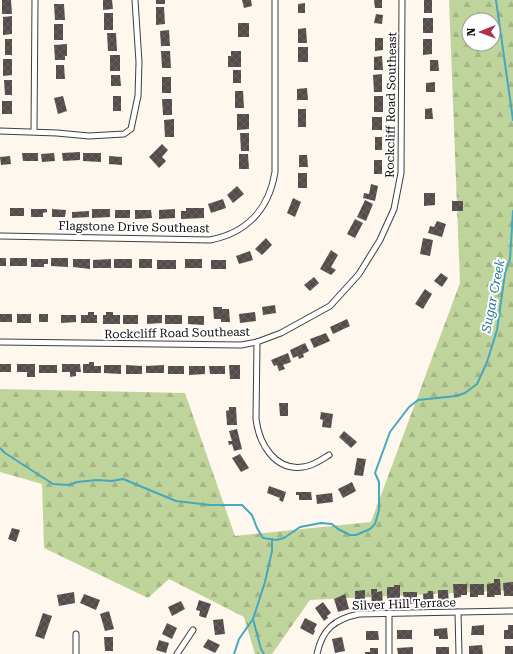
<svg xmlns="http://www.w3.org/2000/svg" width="513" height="654" font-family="'Roboto Serif',serif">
<defs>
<pattern id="forest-firs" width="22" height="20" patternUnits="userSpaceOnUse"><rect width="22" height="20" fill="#bfd49b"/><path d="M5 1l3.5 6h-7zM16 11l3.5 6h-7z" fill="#a3b584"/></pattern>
<pattern id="building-cross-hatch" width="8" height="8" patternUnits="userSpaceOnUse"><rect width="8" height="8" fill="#544c4a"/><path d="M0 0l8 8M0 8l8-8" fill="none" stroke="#686160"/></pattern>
</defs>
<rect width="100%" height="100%" fill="#fdf7ed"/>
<path fill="url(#forest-firs)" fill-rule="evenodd" d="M449 0H513V590L310 600 272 654H255L244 617 169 579 148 598 44 548 42 484 0 472V389L185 393 235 536 371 522 460 283ZM469 20H493V44H469Z"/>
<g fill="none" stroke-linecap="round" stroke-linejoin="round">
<g stroke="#45a7c0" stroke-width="2">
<polyline points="496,0 513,120"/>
<polyline points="0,448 5,453 53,484 69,485 77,482 97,480 112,481 123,479 176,501 210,505 242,505 252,515 257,528 263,538 276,540 284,538 300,527 321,523 332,524 338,529 350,535 356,535 370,529 375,524 379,510 379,482 375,473 390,432 409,407 418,400 456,396 465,393 477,384 487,362 497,330 505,273 510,259 513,211"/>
<polyline points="253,619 261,649 264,654"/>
<polyline points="234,654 239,639 253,619 265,582 272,551 272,539"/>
</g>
</g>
<g fill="url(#building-cross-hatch)">
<polygon points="2,0 11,0 12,14 2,14"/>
<polygon points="103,0 112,0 113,9 103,10"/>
<rect x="156" y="0" width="9" height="4"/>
<polygon points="242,0 251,0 252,6 244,8"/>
<polygon points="374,0 382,0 382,8 375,8"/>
<rect x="424" y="0" width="8" height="13"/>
<polygon points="305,3 305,13 298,13 298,4"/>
<polygon points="54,4 64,4 65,20 55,20"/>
<polygon points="156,7 164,7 165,24 156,25"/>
<rect x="104" y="13" width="9" height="17"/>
<polygon points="376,14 383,15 382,24 374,23"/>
<polygon points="12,16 12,34 3,35 3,17"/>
<rect x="423" y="18" width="10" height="15"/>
<rect x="238" y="23" width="11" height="14"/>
<rect x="54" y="24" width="9" height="16"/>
<polygon points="306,28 307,43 298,43 298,29"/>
<polygon points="169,30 170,46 161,46 160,31"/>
<polygon points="107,33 116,33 117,51 108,51"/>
<polygon points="375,38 383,38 383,50 375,51"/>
<rect x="5" y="39" width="7" height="16"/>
<polygon points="423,39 432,39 432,54 423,55"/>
<polygon points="67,44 67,56 65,56 65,60 55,60 54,45"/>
<rect x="298" y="47" width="10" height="15"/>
<polygon points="161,51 170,51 171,68 162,68"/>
<polygon points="231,51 241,51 241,67 228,67 228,56 231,56"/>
<rect x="110" y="55" width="10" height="16"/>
<polygon points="382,56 383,70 374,70 374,57"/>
<polygon points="3,59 12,59 12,75 3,76"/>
<polygon points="430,60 438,60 439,71 430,71"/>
<polygon points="56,65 64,65 65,79 56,79"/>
<rect x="233" y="70" width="8" height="13"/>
<polygon points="382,74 382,92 374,92 373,75"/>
<polygon points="111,75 120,75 121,86 111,86"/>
<rect x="162" y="77" width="9" height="16"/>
<polygon points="4,80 12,80 12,95 5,95"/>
<polygon points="435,82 435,92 426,92 426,83"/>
<polygon points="307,88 308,100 297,100 297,89"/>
<polygon points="235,91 243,91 244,108 235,108"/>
<polygon points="63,96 67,111 58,114 54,98"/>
<rect x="113" y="96" width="8" height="15"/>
<rect x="374" y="96" width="9" height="16"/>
<polygon points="162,99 172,99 172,115 163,115"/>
<rect x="2" y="101" width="10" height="13"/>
<polygon points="432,108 433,119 425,119 425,109"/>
<rect x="298" y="109" width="8" height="18"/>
<polygon points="237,114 249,114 249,129 237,130"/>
<rect x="372" y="117" width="10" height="13"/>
<polygon points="174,119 174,137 165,137 164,120"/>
<polygon points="240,133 249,133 249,151 241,151"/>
<rect x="375" y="137" width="7" height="13"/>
<polygon points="162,144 168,150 162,157 166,161 159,168 149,157"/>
<polygon points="80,152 80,160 63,161 62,153"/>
<polygon points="22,153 38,153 38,161 23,161"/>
<polygon points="54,153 55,161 42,162 41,154"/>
<polygon points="83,153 101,153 101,162 83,161"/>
<polygon points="239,154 248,154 249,169 239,169"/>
<polygon points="299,155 307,155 308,167 299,167"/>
<polygon points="10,156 11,164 1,165 0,157"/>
<polygon points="109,156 122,157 122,165 109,164"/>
<rect x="374" y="160" width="8" height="14"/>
<rect x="298" y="173" width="9" height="15"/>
<polygon points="371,184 378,186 375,201 363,198 364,193 369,194"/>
<polygon points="237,186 244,194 233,203 227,195"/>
<polygon points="424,193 435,193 435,205 424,206"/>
<polygon points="293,198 301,202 295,217 287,213"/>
<polygon points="223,199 226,208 211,213 208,204"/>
<polygon points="365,200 373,204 366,221 357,217"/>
<rect x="452" y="201" width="11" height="10"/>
<rect x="10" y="208" width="14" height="8"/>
<polygon points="186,208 204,208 204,218 181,219 181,211 186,211"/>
<polygon points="31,209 47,209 47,212 43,213 43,217 31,217"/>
<polygon points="52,209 66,210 65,217 52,217"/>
<polygon points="92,209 110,209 110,217 92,218"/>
<polygon points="175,209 175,218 159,219 159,210"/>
<rect x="115" y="210" width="15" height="8"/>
<polygon points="135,210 151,210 152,218 135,219"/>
<polygon points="89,211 89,217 72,218 72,212"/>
<polygon points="355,219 363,223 355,238 347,234"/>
<polygon points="437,221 446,224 442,237 428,233 430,226 434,227"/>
<polygon points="266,238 272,245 262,255 255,249"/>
<polygon points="423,238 433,240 430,256 420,254"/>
<polygon points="331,250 338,255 331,267 336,270 331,275 320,269"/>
<polygon points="250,251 253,260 239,264 236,256"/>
<rect x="0" y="258" width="6" height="8"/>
<rect x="10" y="258" width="17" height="8"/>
<polygon points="51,258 68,258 68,267 51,266"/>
<polygon points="31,259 48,259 48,264 44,264 44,267 31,267"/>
<polygon points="73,259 90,259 90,269 73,267"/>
<polygon points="111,259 111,268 93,268 93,260"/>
<rect x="114" y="259" width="18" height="9"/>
<rect x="139" y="259" width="13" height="9"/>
<rect x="185" y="259" width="17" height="9"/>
<rect x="157" y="260" width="19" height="9"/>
<rect x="211" y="260" width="15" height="9"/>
<polygon points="441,273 448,278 442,287 434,281"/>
<polygon points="314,277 319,283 310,291 304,285"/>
<polygon points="425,289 432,294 423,309 415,304"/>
<polygon points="275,305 276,313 263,315 262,307"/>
<polygon points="213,307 222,307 222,309 229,309 230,322 221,322 221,319 214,319"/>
<polygon points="88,312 94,312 94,315 97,315 97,323 81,323 81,315 88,315"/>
<polygon points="106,312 113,312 113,315 120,315 120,324 103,324 103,315 106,315"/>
<polygon points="255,312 256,321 240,323 239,314"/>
<rect x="0" y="314" width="12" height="8"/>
<rect x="17" y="314" width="14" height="9"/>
<rect x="39" y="314" width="9" height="8"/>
<polygon points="61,315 76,315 76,322 61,323"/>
<rect x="123" y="315" width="15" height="9"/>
<polygon points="147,315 162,315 162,323 147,324"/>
<rect x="165" y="315" width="17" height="9"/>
<polygon points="188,316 204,316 204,325 188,324"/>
<polygon points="347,319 350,326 333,334 330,327"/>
<polygon points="326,333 330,341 314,348 310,339"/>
<polygon points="305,343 309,351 303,354 304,357 299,359 298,356 293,358 290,350"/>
<polygon points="288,353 291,362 283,365 285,369 279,371 277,365 274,366 271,360"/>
<polygon points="89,362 94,362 94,366 101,366 101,373 83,373 83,364 89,364"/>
<rect x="0" y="364" width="11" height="8"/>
<polygon points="17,364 35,364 35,377 27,377 27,372 17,372"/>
<polygon points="62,364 80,364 81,372 76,372 76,376 70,377 70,372 62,372"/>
<rect x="39" y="365" width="18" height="8"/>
<polygon points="104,365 121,365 121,374 104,373"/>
<polygon points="126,365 142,366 142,374 126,374"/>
<polygon points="164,365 164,373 146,373 146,366"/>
<polygon points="229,365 240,365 240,379 230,379"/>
<rect x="168" y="366" width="16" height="8"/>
<polygon points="189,366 205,366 205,374 189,375"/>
<polygon points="209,366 225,366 225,374 210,374"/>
<polygon points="279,403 288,403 288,416 280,416"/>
<polygon points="229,407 236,407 237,425 227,425 226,411 229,410"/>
<polygon points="321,412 333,414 331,428 322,427 323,420 320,419"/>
<polygon points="237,429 242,449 234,451 232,444 229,445 228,441 232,441 229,431"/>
<polygon points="344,431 357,442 351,448 339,437"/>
<polygon points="240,454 249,468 241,472 232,458"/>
<polygon points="357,458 366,459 363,476 354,475"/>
<polygon points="352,482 356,491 343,498 338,489"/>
<polygon points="269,486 286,492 283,502 279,500 280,498 267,493"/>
<polygon points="296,492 311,492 312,500 299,500 299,495 296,495"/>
<polygon points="332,493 333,502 317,504 316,495"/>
<polygon points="12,528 20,530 16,542 8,539"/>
<polygon points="494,579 500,579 501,595 494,595 495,597 487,597 487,584 494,583"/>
<polygon points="513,582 513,596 504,596 503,583"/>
<polygon points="453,584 467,584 467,595 461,595 461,597 454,598"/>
<polygon points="470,584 484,584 484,595 478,595 478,597 470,597"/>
<polygon points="394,585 400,585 400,599 394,599 394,601 387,601 387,587 394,587"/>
<polygon points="371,589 377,589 377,592 382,591 383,605 377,605 377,607 372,607"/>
<polygon points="365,590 365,607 355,607 355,591"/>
<polygon points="438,590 448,590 449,607 438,607"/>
<polygon points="428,591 433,591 434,605 424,606 423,594 428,593"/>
<polygon points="74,592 75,603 59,606 57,595"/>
<polygon points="403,592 417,592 417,603 404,605"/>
<polygon points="84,594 100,600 96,610 80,603"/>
<polygon points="345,594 349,609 338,612 334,599"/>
<polygon points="199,600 211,604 206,618 199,616 200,611 196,610"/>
<polygon points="181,601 185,609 172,616 168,607"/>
<polygon points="323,602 331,613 327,616 328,618 324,621 315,608"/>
<polygon points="109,611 114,629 105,631 100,614"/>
<polygon points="43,613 52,616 44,639 35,636"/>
<polygon points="305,618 317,624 314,630 315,631 313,635 300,628"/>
<polygon points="223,619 225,634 215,635 213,620"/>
<polygon points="167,623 177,628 172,639 162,634"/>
<polygon points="484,625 484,635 471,635 472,626"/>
<polygon points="508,625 513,625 513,639 504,639 504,630 508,630"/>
<polygon points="447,628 448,639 439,639 439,636 434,636 434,629"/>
<rect x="397" y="630" width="15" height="9"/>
<polygon points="366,631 378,631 379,640 366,640"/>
<polygon points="104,637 113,637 113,651 105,651"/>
<polygon points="342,637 345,651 335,653 332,639"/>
<polygon points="208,639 220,645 215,653 203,647"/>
<polygon points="159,640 169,643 166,653 156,650"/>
<polygon points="482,645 483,654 469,654 469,646"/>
<rect x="505" y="646" width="8" height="8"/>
<polygon points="413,647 413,654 398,654 397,648"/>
<rect x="436" y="647" width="13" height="7"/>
<polygon points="370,648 378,648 378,654 365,654 365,652 370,652"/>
</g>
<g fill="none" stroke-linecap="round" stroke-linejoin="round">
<g stroke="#3f3f3f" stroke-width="7">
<g id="street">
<polyline points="0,131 57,133 89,136 124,134 131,129 138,96 139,62 135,0"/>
<polyline points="34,131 35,0"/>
<path d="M0 236 210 240C247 233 269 209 275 172V0"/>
<polyline points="0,342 241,345 257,342 281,333 330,306 359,274 380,240 394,209 401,173 402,0"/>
<path d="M257 342 256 419C259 444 275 471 303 467 313 466 321 460 329 455"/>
<polyline points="458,612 459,654"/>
<polyline points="389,613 389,654"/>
<polyline points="76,654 76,634"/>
<polyline points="177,654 193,630"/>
<path d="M317 654C322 629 335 619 359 614L513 611"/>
</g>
</g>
<use href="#street" stroke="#fff" stroke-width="5"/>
</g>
<g text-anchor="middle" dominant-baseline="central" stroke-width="4" stroke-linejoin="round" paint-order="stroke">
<g font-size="12" fill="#0c0c0c" stroke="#fff">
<text transform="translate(391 105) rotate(-89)">Rockcliff Road Southeast</text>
<text transform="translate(134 227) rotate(1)">Flagstone Drive Southeast</text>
<text transform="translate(177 333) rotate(-1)">Rockcliff Road Southeast</text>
<text transform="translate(404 604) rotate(-2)">Silver Hill Terrace</text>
</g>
<g font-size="13" font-style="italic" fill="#227792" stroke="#fff">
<text transform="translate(493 296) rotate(-79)">Sugar Creek</text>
</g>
</g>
<g transform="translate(481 32) rotate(269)"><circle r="19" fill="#ffffff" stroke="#9e9e9e"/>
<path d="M0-3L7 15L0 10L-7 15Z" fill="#af3250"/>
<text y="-6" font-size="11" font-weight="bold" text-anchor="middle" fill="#0c0c0c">N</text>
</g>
</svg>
